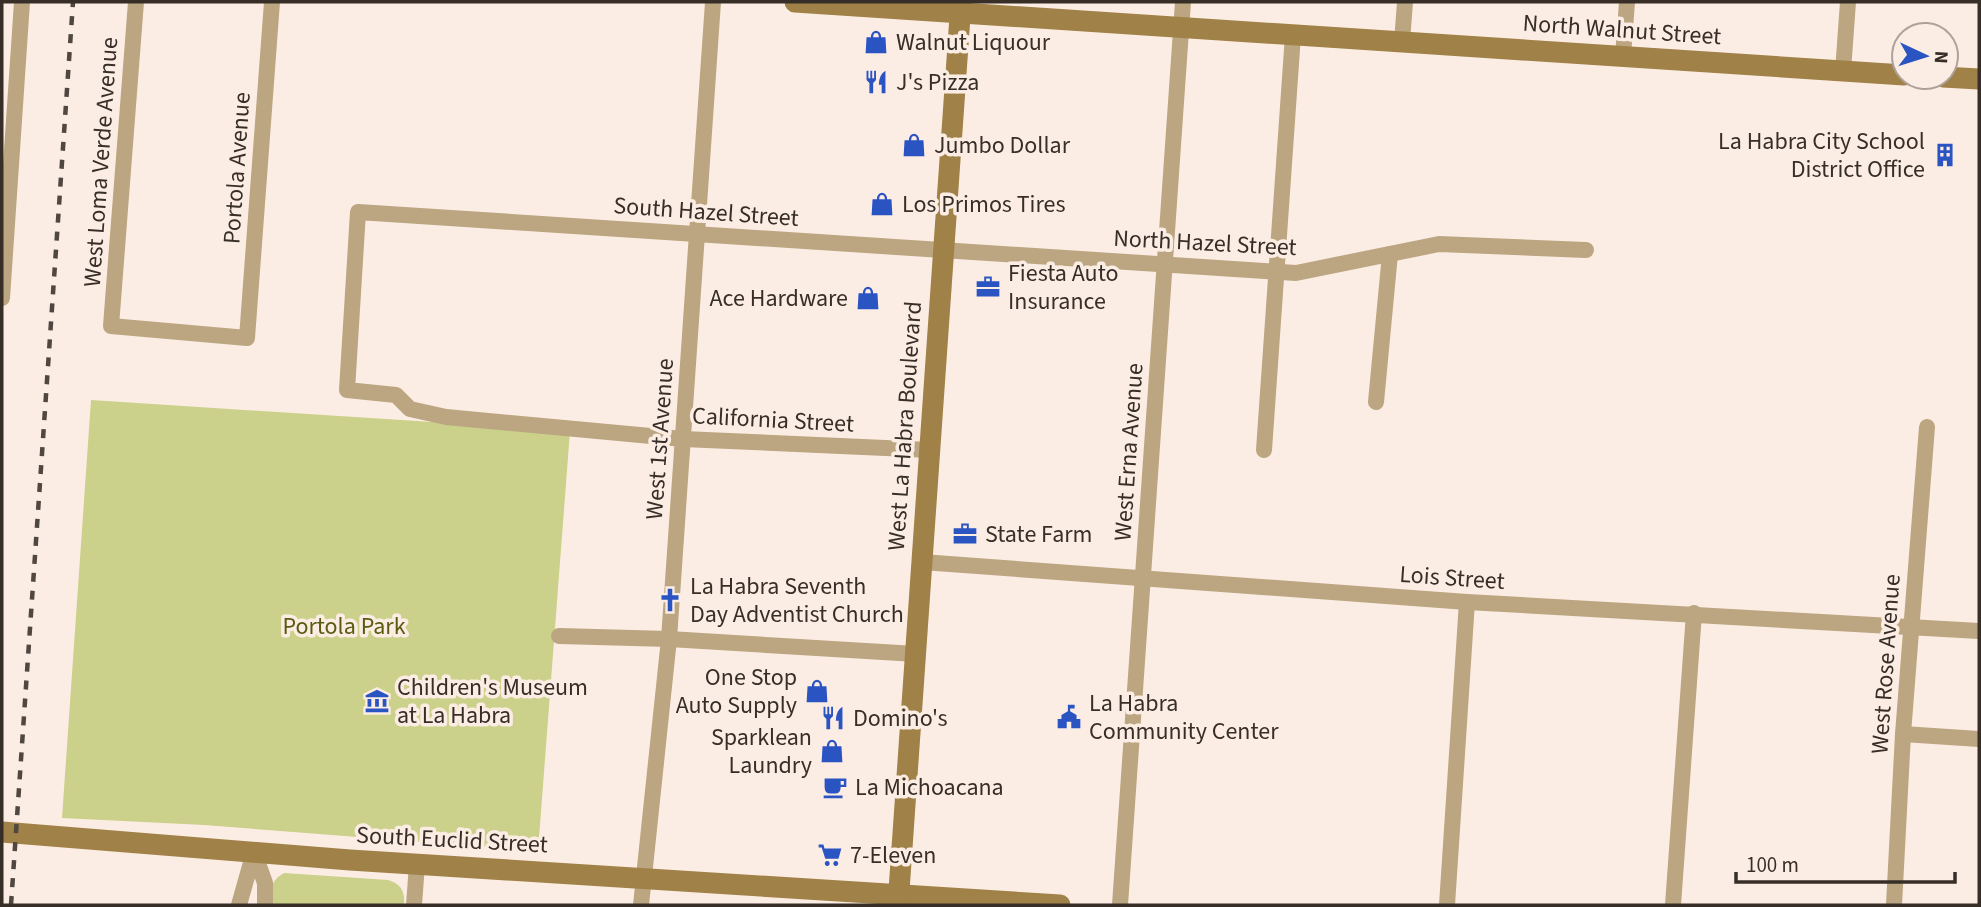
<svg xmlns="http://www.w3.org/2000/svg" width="1981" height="907" font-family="'Source Sans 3',sans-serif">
<rect width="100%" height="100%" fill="#fcede4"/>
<g fill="#cbd08a">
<polygon points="91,400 570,431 538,851 204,825 62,818"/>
<path d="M284 873 388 880C401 884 405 891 404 905H273C270 890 269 882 284 873Z"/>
</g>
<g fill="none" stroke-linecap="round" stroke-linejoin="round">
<g stroke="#bba681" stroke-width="16">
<polyline points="136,2 111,326 247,338 272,2"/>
<polyline points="1402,42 1405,2"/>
<polyline points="1623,56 1627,2"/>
<polyline points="1843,71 1848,2"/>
<polyline points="2,298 22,2"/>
<polyline points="1376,402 1390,254"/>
<polyline points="930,450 683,439 446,417 410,409 396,395 347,390 358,212 1296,273 1439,244 1586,250"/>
<polyline points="1264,450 1293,35"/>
<polyline points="922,562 1467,602 1979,631"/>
<polyline points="559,636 669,639 916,654"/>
<polyline points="1903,734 1979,739"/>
<polyline points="254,852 265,883 265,905"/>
<polyline points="239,905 254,852"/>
<polyline points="414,905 417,864"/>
<polyline points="641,905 669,639 713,2"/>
<polyline points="1120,905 1183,2"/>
<polyline points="1447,905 1467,602"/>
<polyline points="1673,905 1694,613"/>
<polyline points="1894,905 1903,734 1927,427"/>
</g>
<g stroke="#a08147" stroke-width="21">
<polyline points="795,2 1904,75"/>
<polyline points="1943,77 1979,79"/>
<polyline points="2,832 350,860 1060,905"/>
<polyline points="898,905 961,2"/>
</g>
<polyline stroke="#504740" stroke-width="4.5" stroke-dasharray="9 9" stroke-linecap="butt" points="11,905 73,2"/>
</g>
<defs>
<g id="shop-bare" transform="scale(1.89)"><path d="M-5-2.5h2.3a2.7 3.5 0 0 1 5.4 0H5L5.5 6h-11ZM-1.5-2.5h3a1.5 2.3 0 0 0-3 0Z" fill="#2b54c3" stroke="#fcede4" stroke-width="2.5" paint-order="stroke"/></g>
<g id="restaurant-bare" transform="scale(1.89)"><path d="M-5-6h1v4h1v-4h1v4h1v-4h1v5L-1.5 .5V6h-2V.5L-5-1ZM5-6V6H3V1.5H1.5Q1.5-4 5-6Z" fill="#2b54c3" stroke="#fcede4" stroke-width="2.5" paint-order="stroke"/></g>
<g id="building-bare" transform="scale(1.89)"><path d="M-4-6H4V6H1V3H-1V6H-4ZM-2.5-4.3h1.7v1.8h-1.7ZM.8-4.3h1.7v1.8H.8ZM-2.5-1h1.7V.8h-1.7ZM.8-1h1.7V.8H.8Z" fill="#2b54c3" stroke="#fcede4" stroke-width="2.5" paint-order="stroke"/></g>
<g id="office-bare" transform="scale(1.89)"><path d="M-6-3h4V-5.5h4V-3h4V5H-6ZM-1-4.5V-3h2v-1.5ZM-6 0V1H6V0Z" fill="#2b54c3" stroke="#fcede4" stroke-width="2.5" paint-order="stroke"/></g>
<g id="church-bare" transform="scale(1.89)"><path d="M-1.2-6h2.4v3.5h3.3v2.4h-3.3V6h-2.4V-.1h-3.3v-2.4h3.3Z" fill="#2b54c3" stroke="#fcede4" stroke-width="2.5" paint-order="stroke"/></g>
<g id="museum-bare" transform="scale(1.89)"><path d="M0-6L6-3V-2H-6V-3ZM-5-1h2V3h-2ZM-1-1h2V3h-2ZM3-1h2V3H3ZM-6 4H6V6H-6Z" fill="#2b54c3" stroke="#fcede4" stroke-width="2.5" paint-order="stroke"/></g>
<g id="civic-bare" transform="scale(1.89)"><path d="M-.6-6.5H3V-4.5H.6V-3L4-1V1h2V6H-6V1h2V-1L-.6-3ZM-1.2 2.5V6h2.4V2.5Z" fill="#2b54c3" stroke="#fcede4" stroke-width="2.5" paint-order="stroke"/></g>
<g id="cafe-bare" transform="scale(1.89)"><path d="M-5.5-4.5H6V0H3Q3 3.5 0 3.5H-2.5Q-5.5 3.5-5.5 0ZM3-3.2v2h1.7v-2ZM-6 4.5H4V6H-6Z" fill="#2b54c3" stroke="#fcede4" stroke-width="2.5" paint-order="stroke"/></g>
<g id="supermarket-bare" transform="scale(1.89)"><path d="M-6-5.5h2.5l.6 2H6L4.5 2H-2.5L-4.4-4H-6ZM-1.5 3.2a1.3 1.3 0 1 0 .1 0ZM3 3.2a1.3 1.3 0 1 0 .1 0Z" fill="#2b54c3" stroke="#fcede4" stroke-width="2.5" paint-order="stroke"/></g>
</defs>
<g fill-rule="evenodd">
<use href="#shop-bare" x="876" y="42"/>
<use href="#restaurant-bare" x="876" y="82"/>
<use href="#shop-bare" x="914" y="145"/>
<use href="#building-bare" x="1945" y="155"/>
<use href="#shop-bare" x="882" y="204"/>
<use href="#office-bare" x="988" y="287"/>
<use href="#shop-bare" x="868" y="298"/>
<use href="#office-bare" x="965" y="534"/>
<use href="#church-bare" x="670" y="600"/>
<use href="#shop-bare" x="817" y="691"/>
<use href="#museum-bare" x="377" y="701"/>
<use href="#civic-bare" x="1069" y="717"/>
<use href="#restaurant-bare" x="833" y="718"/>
<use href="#shop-bare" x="832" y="751"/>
<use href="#cafe-bare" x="835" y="787"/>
<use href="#supermarket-bare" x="830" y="855"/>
</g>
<g text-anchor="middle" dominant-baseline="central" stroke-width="7" stroke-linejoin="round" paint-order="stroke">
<g font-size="24" fill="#372e28" stroke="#fcede4">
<text transform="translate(1622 30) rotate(4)">North Walnut Street</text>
<text transform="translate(101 162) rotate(-86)">West Loma Verde Avenue</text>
<text transform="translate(237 168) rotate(-86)">Portola Avenue</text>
<text transform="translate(706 212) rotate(4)">South Hazel Street</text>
<text transform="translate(1205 243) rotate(3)">North Hazel Street</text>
<text transform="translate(773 420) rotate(3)">California Street</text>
<text transform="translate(905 426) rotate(-86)">West La Habra Boulevard</text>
<text transform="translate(660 439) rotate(-86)">West 1st Avenue</text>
<text transform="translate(1129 452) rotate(-86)">West Erna Avenue</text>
<text transform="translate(1452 578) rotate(4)">Lois Street</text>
<text transform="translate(1886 664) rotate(-86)">West Rose Avenue</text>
<text transform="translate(452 840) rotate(3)">South Euclid Street</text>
</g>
<g font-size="24" fill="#372e28" stroke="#fcede4" text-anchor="start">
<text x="896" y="42">Walnut Liquour</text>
<text x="896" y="82">J's Pizza</text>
<text x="1925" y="141" text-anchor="end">La Habra City School<tspan x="1925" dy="28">District Office</tspan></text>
<text x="934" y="145">Jumbo Dollar</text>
<text x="902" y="204">Los Primos Tires</text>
<text x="1008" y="273">Fiesta Auto<tspan x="1008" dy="28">Insurance</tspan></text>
<text x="848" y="298" text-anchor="end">Ace Hardware</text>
<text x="985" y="534">State Farm</text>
<text x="690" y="586">La Habra Seventh<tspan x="690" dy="28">Day Adventist Church</tspan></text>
<text x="797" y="677" text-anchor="end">One Stop<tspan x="797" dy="28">Auto Supply</tspan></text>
<text x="397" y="687">Children's Museum<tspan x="397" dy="28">at La Habra</tspan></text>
<text x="1089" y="703">La Habra<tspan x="1089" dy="28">Community Center</tspan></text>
<text x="853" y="718">Domino's</text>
<text x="812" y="737" text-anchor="end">Sparklean<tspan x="812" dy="28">Laundry</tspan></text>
<text x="855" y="787">La Michoacana</text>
<text x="850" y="855">7-Eleven</text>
</g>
<g font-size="24" fill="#595c10" stroke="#fcede4">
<text x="344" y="626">Portola Park</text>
</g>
</g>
<rect width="1981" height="907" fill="none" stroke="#372e28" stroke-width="7"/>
<g transform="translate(1925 56) rotate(94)"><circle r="33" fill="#fcede4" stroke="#ada199" stroke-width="2"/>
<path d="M0-5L12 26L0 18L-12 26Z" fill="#2b54c3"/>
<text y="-10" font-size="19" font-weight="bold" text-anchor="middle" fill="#372e28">N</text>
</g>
<path d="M1736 872v10h219v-10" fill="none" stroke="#372e28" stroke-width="3.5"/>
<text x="1746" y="872" font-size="21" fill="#372e28" stroke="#fcede4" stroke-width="5" paint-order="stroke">100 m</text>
</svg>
